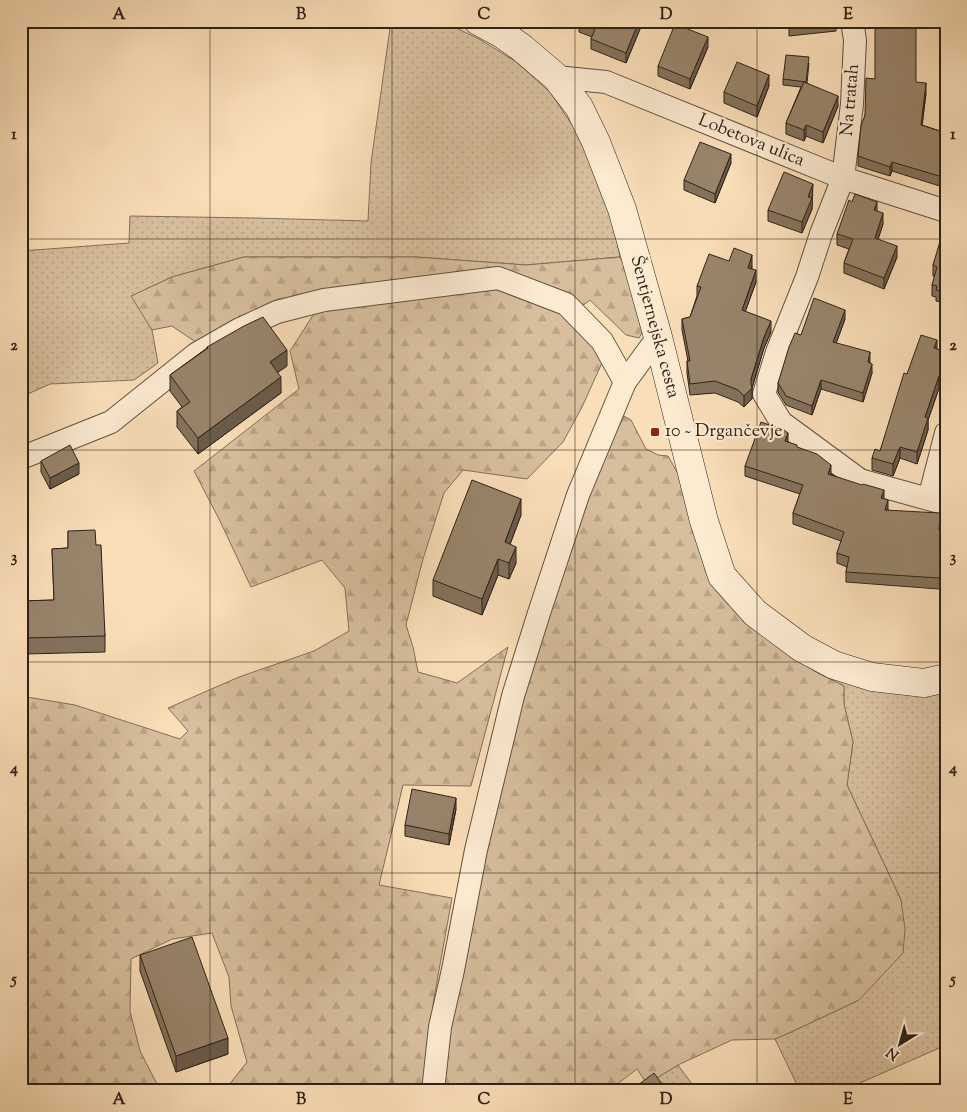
<svg xmlns="http://www.w3.org/2000/svg" width="967" height="1112" font-family="'Sorts Mill Goudy',serif">
<defs>
<pattern id="grass-dots" width="8" height="8" patternUnits="userSpaceOnUse" patternTransform="scale(1.25)"><rect width="8" height="8" fill="#d7be9d"/><path d="M2 2h.1M6 6h.1" fill="none" stroke="#b9a386" stroke-width="1.8" stroke-linecap="round"/></pattern>
<pattern id="forest-firs" width="22" height="20" patternUnits="userSpaceOnUse" patternTransform="scale(1.25)"><rect width="22" height="20" fill="#d7be9d"/><path d="M5 1l3.5 6h-7zM16 11l3.5 6h-7z" fill="#b9a386"/></pattern>
</defs>
<rect width="100%" height="100%" fill="#fadeb8"/>
<filter id="stains"><feTurbulence type="fractalNoise" baseFrequency=".004" numOctaves="4"/><feColorMatrix values="0 0 0 0 .2 0 0 0 0 .09 0 0 0 0 .02 0 0 0 .5 -.17"/></filter>
<radialGradient id="worn" r=".72"><stop offset=".6" stop-color="#630" stop-opacity="0"/><stop offset="1" stop-color="#630" stop-opacity=".3"/></radialGradient>
<g fill="url(#grass-dots)" stroke="#82705a">
<polygon points="391,21 442,21 479,39 515,61 550,92 587,147 615,230 620,257 526,265 416,257 244,257 172,277 132,296 152,330 158,363 134,380 50,384 21,397 21,251 129,243 130,216 253,218 368,221 371,163"/>
<polygon points="816,672 857,686 946,691 946,1045 851,1087 853,1091 800,1091 775,1039 789,1033 859,1000 901,900 847,785 853,742 844,704 844,686"/>
<polygon points="678,1065 697,1091 658,1091 647,1084"/>
</g>
<g fill="url(#forest-firs)" stroke="#82705a">
<polygon points="244,257 416,257 526,265 620,257 631,279 645,328 639,338 626,335 590,300 572,314 606,354 582,407 563,442 527,479 463,470 444,493 423,559 406,625 413,647 418,672 457,683 508,647 471,786 403,785 379,885 452,898 434,998 425,1077 422,1091 222,1091 225,1090 247,1062 231,1006 229,977 212,933 172,939 131,959 130,1011 140,1051 156,1082 165,1091 21,1091 21,696 75,705 180,739 188,731 168,708 239,677 314,651 349,631 345,588 322,560 251,587 220,521 194,471 299,389 290,351 328,292 278,299 249,313 197,343 172,326 152,330 131,296 172,277"/>
<polygon points="624,416 631,420 646,449 658,455 668,456 681,479 699,543 797,660 816,672 844,686 844,704 853,742 847,785 901,900 905,929 903,953 859,1000 789,1033 775,1039 732,1040 678,1065 647,1084 637,1069 608,1091 444,1091 449,1039 512,717 591,484"/>
</g>
<g fill="none" stroke-linecap="round" stroke-linejoin="round">
<g stroke="#615140" stroke-width="24">
<g id="minor">
<polyline points="852,21 855,40 852,104 843,178 821,234 807,277 777,352 764,394 781,422 860,480 939,502 946,502"/>
<polyline points="556,77 606,82 843,178 946,211"/>
<polyline points="21,458 111,422 196,354 238,330 277,312 324,300 498,278 566,304 602,341 625,382"/>
<polyline points="929,499 946,433"/>
<polyline points="433,1091 440,1027 453,970 476,850 513,696 539,613 578,495 625,382 658,337"/>
</g>
</g>
<g stroke="#2e2218" stroke-width="29">
<polyline id="secondary" points="478,21 502,34 522,48 556,77 579,107 596,142 622,209 658,337 704,521 722,576 755,613 802,648 834,665 872,677 924,683 946,678"/>
</g>
<use href="#minor" stroke="#fcead1" stroke-width="22"/>
<use href="#secondary" stroke="#fcead1" stroke-width="28"/>
</g>
<g fill="#83725c" stroke="#2e2218">
<polygon points="640,21 640,29 626,63 591,49 591,39 592,37 579,32 579,23"/>
<polygon points="789,21 836,21 836,31 789,36"/>
<polygon points="708,47 690,89 658,76 658,66"/>
<polygon points="809,63 807,83 838,106 823,143 806,136 804,141 786,134 786,123 801,87 783,85 783,79"/>
<polygon points="875,79 916,82 926,93 922,125 946,133 946,188 892,171 890,176 858,166 858,156 865,115"/>
<polygon points="769,86 757,117 724,103 724,92"/>
<polygon points="731,163 715,203 684,190 684,180"/>
<polygon points="813,195 812,198 812,209 802,233 768,221 768,210"/>
<polygon points="877,211 883,224 878,239 897,257 884,289 844,273 844,263 849,249 837,245 837,234"/>
<polygon points="946,229 946,303 936,301 936,297 932,296 932,285 935,277 933,276 933,265"/>
<polygon points="729,261 752,266 752,269 756,282 745,311 771,332 764,348 752,388 752,399 744,407 738,402 715,393 690,395 687,373 687,361 688,361 682,330 682,319 690,317 697,296 697,286"/>
<polygon points="845,319 836,343 870,362 872,373 863,402 821,389 812,415 786,405 778,392 778,383 801,335"/>
<polygon points="207,347 287,366 278,372 281,393 198,454 177,427 177,411 182,407 170,391 170,375 207,348"/>
<polygon points="937,349 946,352 946,389 939,388 928,420 928,430 917,464 900,458 893,476 872,470 872,458 880,451 907,374"/>
<polygon points="788,442 797,448 831,474 884,499 888,510 940,530 946,530 946,588 939,589 846,582 846,572 847,567 837,563 837,553 841,541 793,524 793,513 800,494 745,476 745,466"/>
<polygon points="41,461 79,474 50,489 41,472"/>
<polygon points="521,515 510,544 516,563 509,579 498,575 482,615 433,596 433,580"/>
<polygon points="68,531 96,545 105,636 105,652 26,654 26,668 21,669 21,601 54,600 52,549 68,548"/>
<polygon points="456,809 449,845 405,836 405,825"/>
<polygon points="140,955 228,1054 176,1072 140,971"/>
</g>
<g fill="#6a5c4b" stroke="#2e2218">
<polygon points="639,21 640,21 640,29 626,63 626,53"/>
<polygon points="708,37 708,47 690,89 690,79"/>
<polygon points="769,75 769,86 757,117 757,106"/>
<polygon points="926,83 926,93 921,135 921,125"/>
<polygon points="838,96 838,106 823,143 823,132"/>
<polygon points="806,125 806,136 804,141 804,130"/>
<polygon points="731,154 731,163 715,203 715,194"/>
<polygon points="892,162 892,171 890,176 890,167"/>
<polygon points="813,184 812,209 802,233 802,222 808,197"/>
<polygon points="877,202 877,213 874,210"/>
<polygon points="883,213 883,224 875,249 875,238"/>
<polygon points="897,246 897,257 884,289 884,278"/>
<polygon points="752,255 752,266 748,279 748,268"/>
<polygon points="756,270 756,282 742,321 742,310"/>
<polygon points="845,310 845,319 833,352 833,342"/>
<polygon points="771,321 771,332 764,348 752,388 752,399 744,407 744,396 751,379 764,337"/>
<polygon points="937,340 937,352 934,348"/>
<polygon points="287,350 287,366 270,378 270,362"/>
<polygon points="870,352 870,362 868,372 868,362"/>
<polygon points="872,364 872,373 863,402 863,393"/>
<polygon points="939,376 939,388 928,420 928,430 917,464 917,452 925,417"/>
<polygon points="281,377 281,393 198,454 198,438"/>
<polygon points="821,380 821,389 812,415 812,406"/>
<polygon points="788,433 788,443 785,441"/>
<polygon points="900,447 900,458 893,476 893,464"/>
<polygon points="79,463 79,474 50,489 50,478"/>
<polygon points="831,465 831,475 828,474"/>
<polygon points="884,490 884,500 881,498"/>
<polygon points="521,499 521,515 505,558 505,542"/>
<polygon points="888,500 888,510 885,510"/>
<polygon points="516,547 516,563 509,579 509,563"/>
<polygon points="498,559 498,575 482,615 482,599"/>
<polygon points="456,798 456,809 449,845 449,834"/>
<polygon points="228,1038 228,1054 176,1072 176,1056"/>
</g>
<g fill="#98846b" stroke="#2e2218">
<polygon points="580,21 639,21 626,53 591,39 595,29 579,23"/>
<polygon points="875,21 916,21 916,82 926,83 921,125 946,133 944,140 946,141 946,178 892,162 890,167 858,156 861,126 865,115 866,78 875,79"/>
<polygon points="675,24 708,37 690,79 658,66"/>
<polygon points="786,55 809,57 806,82 783,79"/>
<polygon points="737,62 769,75 757,106 724,92"/>
<polygon points="804,82 838,96 823,132 806,125 804,130 786,123"/>
<polygon points="700,142 731,154 715,194 684,180"/>
<polygon points="784,172 813,184 808,197 812,198 802,222 768,210"/>
<polygon points="855,194 877,202 874,210 883,213 875,238 897,246 884,278 844,263 853,239 837,234 849,200 852,202"/>
<polygon points="944,228 946,229 946,293 936,290 937,286 932,285 937,267 933,265"/>
<polygon points="734,248 752,255 748,268 756,270 742,310 771,321 764,337 751,379 751,384 752,388 744,396 738,390 715,381 690,384 687,361 690,361 682,319 690,317 701,287 697,286 709,254 729,261"/>
<polygon points="814,298 845,310 833,342 870,352 868,362 872,364 863,393 821,380 812,406 786,396 778,383 789,347 795,333 801,335"/>
<polygon points="263,317 287,350 270,362 281,377 198,438 177,411 190,402 170,375 208,348 207,347 244,326"/>
<polygon points="921,335 937,340 934,348 946,352 945,359 946,360 946,378 939,376 925,417 928,418 917,452 900,447 893,464 872,458 875,449 880,451 904,373 907,374"/>
<polygon points="761,422 784,430 788,433 785,441 797,445 797,447 817,454 831,465 828,474 862,485 863,484 884,490 881,498 888,500 885,510 940,513 939,530 946,530 946,578 939,578 846,572 849,557 837,553 844,532 793,513 803,485 745,466"/>
<polygon points="70,445 79,463 50,478 41,461"/>
<polygon points="472,480 521,499 505,542 516,547 509,563 498,559 482,599 433,580"/>
<polygon points="95,530 96,545 101,545 105,636 25,638 26,652 21,653 21,601 54,600 52,549 68,548 68,531"/>
<polygon points="412,789 456,798 449,834 405,825"/>
<polygon points="192,937 228,1038 176,1056 140,955"/>
<polygon points="654,1073 667,1091 630,1091"/>
</g>
<path fill="none" stroke="#2e2218" stroke-width="1" stroke-opacity="0.55" d="M210 21V1091M392 21V1091M575 21V1091M757 21V1091M21 239H946M21 450H946M21 662H946M21 873H946"/>
<rect fill="#8f2418" stroke="#fcead1" stroke-width="2" x="650" y="427" width="10" height="10" rx="2.5"/>
<g text-anchor="middle" dominant-baseline="central" stroke-width="4.5" stroke-linejoin="round" paint-order="stroke">
<g font-size="18" fill="#2e2218" stroke="#fcead1">
<text transform="translate(851 100) rotate(-85)">Na tratah</text>
<text transform="translate(751 141) rotate(22)">Lobetova ulica</text>
<text transform="translate(654 327) rotate(75)">Šentjernejska cesta</text>
</g>
<g font-size="18" fill="#2e2218" stroke="#fcead1" text-anchor="start">
<text x="665" y="432">10 ~ Drgančevje</text>
</g>
</g>
<rect width="967" height="1112" fill="none" stroke="#fadeb8" stroke-width="55"/>
<g transform="translate(900 1044) rotate(217)" stroke="#fcead1" stroke-width="4" paint-order="stroke">
<path d="M0-4L9 19L0 12L-9 19Z" fill="#2e2218"/>
<text y="-8" font-size="14" font-weight="bold" text-anchor="middle" fill="#2e2218">N</text>
</g>
<rect x="28" y="28" width="912" height="1056" fill="none" stroke="#2e2218" stroke-width="2"/>
<g font-size="16" text-anchor="middle" font-weight="bold" fill="#2e2218">
<text x="119" y="19">A</text>
<text x="301" y="19">B</text>
<text x="484" y="19">C</text>
<text x="666" y="19">D</text>
<text x="848" y="19">E</text>
<text x="14" y="139">1</text>
<text x="953" y="139">1</text>
<text x="14" y="350">2</text>
<text x="953" y="350">2</text>
<text x="14" y="562">3</text>
<text x="953" y="562">3</text>
<text x="14" y="773">4</text>
<text x="953" y="773">4</text>
<text x="14" y="984">5</text>
<text x="953" y="984">5</text>
<text x="119" y="1104">A</text>
<text x="301" y="1104">B</text>
<text x="484" y="1104">C</text>
<text x="666" y="1104">D</text>
<text x="848" y="1104">E</text>
</g>
<rect width="100%" height="100%" filter="url(#stains)"/>
<rect width="100%" height="100%" fill="url(#worn)"/>
</svg>
